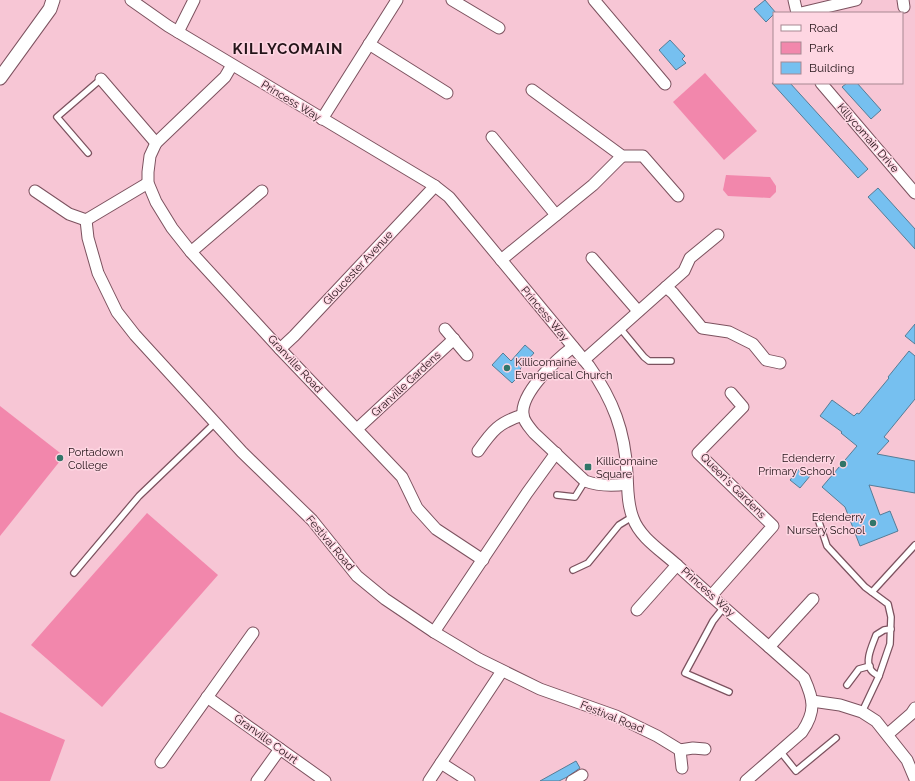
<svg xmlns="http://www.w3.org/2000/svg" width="915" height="781" font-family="Raleway,sans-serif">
<rect width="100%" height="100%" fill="#f7c6d5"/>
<g fill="#f287ac">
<polygon points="705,73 757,131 724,160 673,102"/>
<polygon points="726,175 770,177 776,186 776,192 770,198 728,196 723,190"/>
<polygon points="0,406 64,456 0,536"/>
<polygon points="147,513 218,575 102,707 31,645"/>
<polygon points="0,712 65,740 50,781 0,781"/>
</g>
<g fill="#76c0f0" stroke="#567c96">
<polygon points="765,0 776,13 774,13 774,14 766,22 754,9"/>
<polygon points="670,40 685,56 682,59 686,63 676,70 659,50"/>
<polygon points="772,83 790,83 868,169 858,178"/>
<polygon points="847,83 857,83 881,110 871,119 842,87"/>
<polygon points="878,188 915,229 915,249 868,197"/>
<polygon points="915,324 915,344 905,336"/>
<polygon points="525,345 534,353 520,369 523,372 512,383 492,365 503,353 511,361"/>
<polygon points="909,351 915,356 915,399 884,437 889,441 877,454 915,461 915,493 869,485 880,515 890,511 898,531 860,546 845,507 822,487 857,446 841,433 842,432 820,416 832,400 854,416 857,413 859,414 889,378 888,377"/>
<polygon points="800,468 810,476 800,488 790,480"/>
<polygon points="576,761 580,768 567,777 559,781 540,781"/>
</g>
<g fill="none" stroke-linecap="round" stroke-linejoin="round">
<g stroke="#7c525f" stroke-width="8">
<g id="service">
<polyline points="88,153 57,117 101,79"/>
<polyline points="620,328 644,357 649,361 671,361"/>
<polyline points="557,495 575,497 585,481"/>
<polyline points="818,519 827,546 865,587 888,604 891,617 890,644 879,676 862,712"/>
<polyline points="573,570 588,563 619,525 632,517"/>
<polyline points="74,573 139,496 215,423"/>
<polyline points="872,592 915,545"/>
<polyline points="724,607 713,621 685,673 729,692"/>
<path d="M879 676C877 675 873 673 871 670 864 661 873 644 876 635L884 630 891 629"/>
<polyline points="847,685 859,669 870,666"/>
<polyline points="780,751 796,771 836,738"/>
</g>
</g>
<g stroke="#7c525f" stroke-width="13">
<g id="minor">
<path d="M131 0 168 26 435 186 449 197 589 366C613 400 625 431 627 473 628 488 627 503 633 518 640 538 662 551 678 566 719 604 762 640 804 678 814 700 816 711 802 732L746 781"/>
<polyline points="452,0 499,28"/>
<polyline points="594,0 665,84"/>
<polyline points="794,0 797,13"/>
<polyline points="903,0 904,7"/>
<polyline points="801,13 856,0"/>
<polyline points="178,32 194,0"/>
<polyline points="369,44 447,93"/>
<polyline points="232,65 225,77 156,143 150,156 148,172 148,183 156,202 172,228 191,252 280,349 402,477 417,508 436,529 483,560"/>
<polyline points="101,79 156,143"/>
<polyline points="821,83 915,193"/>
<polyline points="532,90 622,156 643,156 678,196"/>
<polyline points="322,119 397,0"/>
<polyline points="492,137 556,215"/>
<polyline points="35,191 69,214 86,220 148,183"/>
<polyline points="86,220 88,238 98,273 117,312 135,335 242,452 312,520 357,576 385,599 434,632 479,659 540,689 616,716 657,736 680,750"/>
<polyline points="191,252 262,191"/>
<polyline points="592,258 638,311"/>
<polyline points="501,260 593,185 622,156"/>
<polyline points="666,287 673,293 702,328 729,332 753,344 766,360 780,363"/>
<polyline points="445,329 467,355"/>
<path d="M573 347C557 359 520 393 523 415 524 422 530 428 534 433L585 481C599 486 613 486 627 484"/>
<polyline points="280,349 294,336 435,186"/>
<polyline points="584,360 684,271 690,258 718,235"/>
<polyline points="357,429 454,339"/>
<path d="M478 451C492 431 499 422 523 415"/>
<polyline points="711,596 773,526 698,453 743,407 731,393"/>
<polyline points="637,610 677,565"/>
<polyline points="434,632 527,493 556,453"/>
<polyline points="769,647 813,599"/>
<polyline points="207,697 325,781"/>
<polyline points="812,701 840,705 862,712 876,721 907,760 915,779"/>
<polyline points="888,734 911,714 915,708"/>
<polyline points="161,762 253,633"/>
<polyline points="441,763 469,781"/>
<polyline points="682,768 680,750 693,748 705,749"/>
<polyline points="257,781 280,749"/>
<polyline points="429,781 502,671"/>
<polyline points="572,781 582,775"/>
</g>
</g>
<g stroke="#7c525f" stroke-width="15">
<polyline id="tertiary" points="0,78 50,9 53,0"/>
</g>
<use href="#service" stroke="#fff" stroke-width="5.5"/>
<use href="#minor" stroke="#fff" stroke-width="11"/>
<use href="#tertiary" stroke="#fff" stroke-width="13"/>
</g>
<g fill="#317568" stroke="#fed6e2" stroke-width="1.5">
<circle cx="507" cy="368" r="4"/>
<circle cx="60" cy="458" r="4"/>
<circle cx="843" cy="464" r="4"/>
<rect x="584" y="463" width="8" height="8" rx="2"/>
<circle cx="873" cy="523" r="4"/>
</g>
<g text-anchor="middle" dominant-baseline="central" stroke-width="3" stroke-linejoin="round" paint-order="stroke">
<g font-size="11" fill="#241419" stroke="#fed6e2">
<text transform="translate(291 101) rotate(31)">Princess Way</text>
<text transform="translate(868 138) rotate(49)">Killycomain Drive</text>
<text transform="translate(358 268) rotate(-47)">Gloucester Avenue</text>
<text transform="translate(545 314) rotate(50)">Princess Way</text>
<text transform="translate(295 364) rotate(47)">Granville Road</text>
<text transform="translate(406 384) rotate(-43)">Granville Gardens</text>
<text transform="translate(733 486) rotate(45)">Queen's Gardens</text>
<text transform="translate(330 543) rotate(50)">Festival Road</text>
<text transform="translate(708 592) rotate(42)">Princess Way</text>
<text transform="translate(612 717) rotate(22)">Festival Road</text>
<text transform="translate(266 739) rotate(36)">Granville Court</text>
</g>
<g font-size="11" fill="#241419" stroke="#fed6e2" text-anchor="start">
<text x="515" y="362">Killicomaine<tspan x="515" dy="13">Evangelical Church</tspan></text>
<text x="68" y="452">Portadown<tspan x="68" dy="13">College</tspan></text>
<text x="835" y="458" text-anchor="end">Edenderry<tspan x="835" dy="13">Primary School</tspan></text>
<text x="596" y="461">Killicomaine<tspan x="596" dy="13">Square</tspan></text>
<text x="865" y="517" text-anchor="end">Edenderry<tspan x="865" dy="13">Nursery School</tspan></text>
</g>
<g font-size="15" font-weight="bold" letter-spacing="1" fill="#241419" stroke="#fed6e2">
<text x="288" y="49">KILLYCOMAIN</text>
</g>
</g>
<rect x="773" y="12" width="130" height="72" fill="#fed6e2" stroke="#a78892"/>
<rect x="781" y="25" width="20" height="6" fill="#ffffff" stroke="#a78892"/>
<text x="809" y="32" font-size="12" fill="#241419">Road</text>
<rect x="781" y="42" width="20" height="12" fill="#f287ac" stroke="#a78892"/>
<text x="809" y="52" font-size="12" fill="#241419">Park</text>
<rect x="781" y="62" width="20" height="12" fill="#76c0f0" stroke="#a78892"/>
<text x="809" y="72" font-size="12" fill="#241419">Building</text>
</svg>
